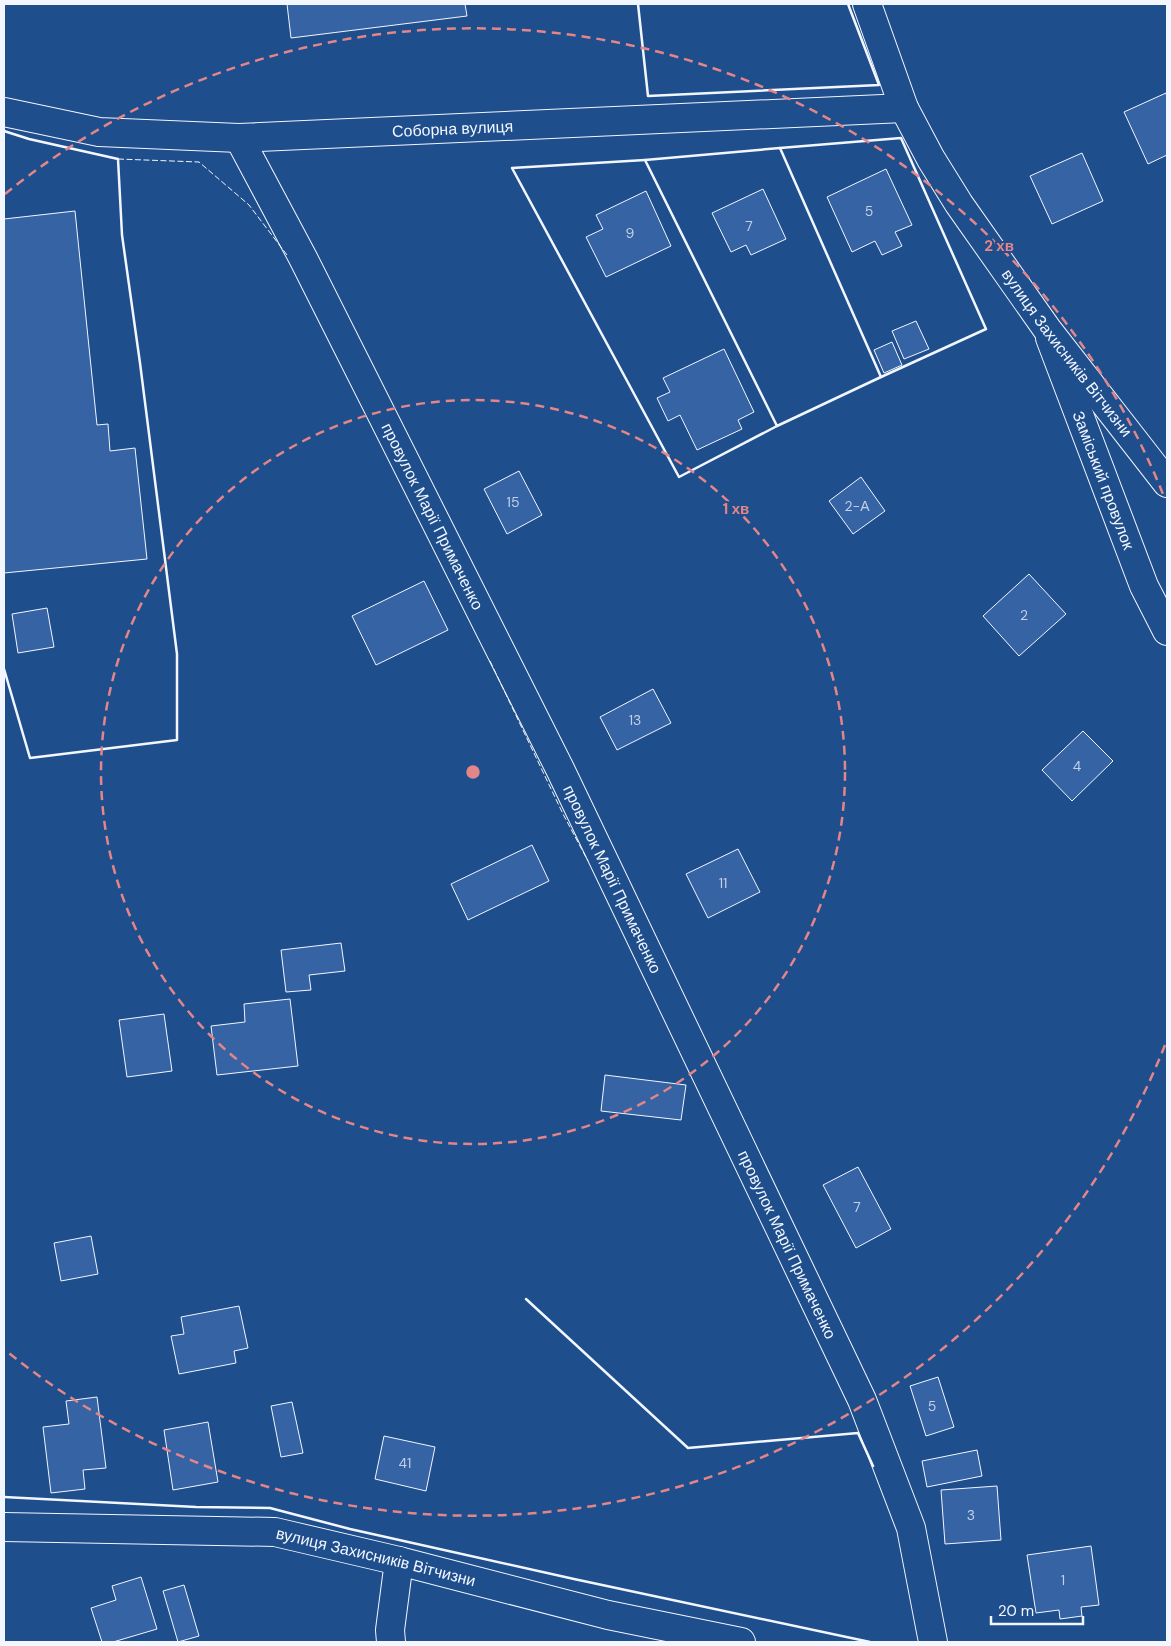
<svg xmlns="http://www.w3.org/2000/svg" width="1171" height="1646" font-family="'DM Sans',sans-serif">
<rect width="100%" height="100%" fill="#1f4e8c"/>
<g fill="#3563a3" stroke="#f2f6ff">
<polygon points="287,4 465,4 467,16 291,38"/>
<polygon points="1166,93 1167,97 1167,155 1148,164 1124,112"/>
<polygon points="1082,153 1103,201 1052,224 1030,176"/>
<polygon points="886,169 912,225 895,232 902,246 882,255 875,241 852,252 827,197"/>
<polygon points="763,189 786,239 751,255 746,245 731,252 712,213"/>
<polygon points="646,191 671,246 606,277 586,237 603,229 596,215"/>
<polygon points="75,211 97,425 108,424 110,451 135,448 147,559 4,573 4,219"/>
<polygon points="916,321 929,349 904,359 892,331"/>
<polygon points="892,342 902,365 884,373 874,350"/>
<polygon points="724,349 754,412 738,420 742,429 697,450 680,415 668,421 657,398 670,392 663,378"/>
<polygon points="519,471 542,515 507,534 484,489"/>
<polygon points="861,477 885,511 853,534 829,501"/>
<polygon points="1029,574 1066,614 1019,656 983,616"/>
<polygon points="424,581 448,630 376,665 352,616"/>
<polygon points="47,608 54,647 18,653 12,614"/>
<polygon points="653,689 671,723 617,750 600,717"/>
<polygon points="1083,731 1113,761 1072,801 1042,770"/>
<polygon points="532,845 549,881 468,920 451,884"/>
<polygon points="738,849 760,892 708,918 686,874"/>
<polygon points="341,943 345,971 309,975 311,990 286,992 281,950"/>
<polygon points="290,999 298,1066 217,1075 211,1026 245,1022 244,1004"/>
<polygon points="164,1014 172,1071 127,1077 119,1020"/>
<polygon points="605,1075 686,1085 681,1120 601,1111"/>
<polygon points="858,1167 891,1229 856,1248 823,1185"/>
<polygon points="91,1236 98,1274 61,1281 54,1243"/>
<polygon points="239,1306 248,1348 234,1351 236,1363 179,1374 171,1336 184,1334 181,1317"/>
<polygon points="938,1377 954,1427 926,1436 910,1386"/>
<polygon points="97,1397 106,1468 83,1470 85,1489 51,1493 43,1427 69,1424 66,1401"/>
<polygon points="292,1402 303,1453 281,1457 271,1406"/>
<polygon points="208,1422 218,1482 173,1490 164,1430"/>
<polygon points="384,1436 435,1447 426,1491 375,1479"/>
<polygon points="977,1450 982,1476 927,1487 922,1461"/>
<polygon points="997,1486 1001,1540 945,1544 941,1490"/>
<polygon points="1091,1546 1099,1605 1081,1607 1082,1616 1060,1619 1059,1610 1036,1613 1027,1555"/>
<polygon points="141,1577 157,1629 113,1642 102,1642 91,1608 116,1600 112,1586"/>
<polygon points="184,1585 199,1636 178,1642 163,1591"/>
</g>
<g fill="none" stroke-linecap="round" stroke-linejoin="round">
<g stroke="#f2f6ff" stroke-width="30">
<g id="minor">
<path id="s1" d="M239 138 303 258 560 769 862 1400 911 1528 933 1642"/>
<path id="s2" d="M1050 338 1144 586 1167 631"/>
<path id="s3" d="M4 1527 275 1532 399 1561 608 1615 741 1642"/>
<polyline points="391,1642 390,1630 399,1561"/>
</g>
</g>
<g stroke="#f2f6ff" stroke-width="30">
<g id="tertiary">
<path id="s4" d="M867 4 904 108 931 159 959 204 1047 329 1167 483"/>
<path id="s5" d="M4 112 99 132 239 138 904 108"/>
</g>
</g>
<use href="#minor" stroke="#1f4e8c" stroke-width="28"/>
<use href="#tertiary" stroke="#1f4e8c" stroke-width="28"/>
<g stroke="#f2f6ff" stroke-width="1" stroke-dasharray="6 2.5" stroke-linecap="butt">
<polyline points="118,159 199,162 249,205 287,255"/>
<polyline points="490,661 563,814 588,861"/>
</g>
<g stroke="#f2f6ff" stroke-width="2.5">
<polyline points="638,4 648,96 879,85 848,4"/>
<polyline points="4,131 29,139 118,159 122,235 140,363 177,654 177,740 30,758 4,669"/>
<polygon points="901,138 986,329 881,377 780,148"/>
<polyline points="780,148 645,160 777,426 881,377"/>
<polyline points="645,160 512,168 679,477 777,426"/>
<polyline points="526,1299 688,1448 858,1433 873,1466"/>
<polyline points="4,1497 196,1507 270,1508 350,1529 574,1579 870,1642"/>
</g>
</g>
<g fill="none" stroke="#e38589" stroke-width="2.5" stroke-dasharray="9 6">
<circle cx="473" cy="772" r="372"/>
<path d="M1165 1045A744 744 0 0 1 5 1350M5 194A744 744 0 0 1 1165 499"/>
</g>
<g text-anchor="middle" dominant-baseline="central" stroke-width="4" stroke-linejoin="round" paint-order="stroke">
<g font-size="14" fill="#c3d1e8">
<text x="869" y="211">5</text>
<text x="749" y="226">7</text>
<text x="630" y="233">9</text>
<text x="513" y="502">15</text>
<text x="857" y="506">2-А</text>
<text x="1024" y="615">2</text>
<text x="635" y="720">13</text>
<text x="1077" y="766">4</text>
<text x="723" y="883">11</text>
<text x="857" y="1207">7</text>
<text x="932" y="1406">5</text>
<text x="405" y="1463">41</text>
<text x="971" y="1515">3</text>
<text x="1063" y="1580">1</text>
</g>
<g font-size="16" fill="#f2f6ff" stroke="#1f4e8c">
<text stroke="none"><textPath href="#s5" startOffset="451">Соборна вулиця</textPath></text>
<text stroke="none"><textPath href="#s4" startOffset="405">вулиця Захисників Вітчизни</textPath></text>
<text stroke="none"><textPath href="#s2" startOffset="152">Заміський провулок</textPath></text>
<text stroke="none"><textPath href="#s1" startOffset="425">провулок Марії Примаченко</textPath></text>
<text stroke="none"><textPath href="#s1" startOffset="830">провулок Марії Примаченко</textPath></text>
<text stroke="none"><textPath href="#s1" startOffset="1235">провулок Марії Примаченко</textPath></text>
<text stroke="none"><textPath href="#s3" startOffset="375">вулиця Захисників Вітчизни</textPath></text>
</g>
</g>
<circle cx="473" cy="772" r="8" fill="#e38589" stroke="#1f4e8c" stroke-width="2.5"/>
<g font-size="15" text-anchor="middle" font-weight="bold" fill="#e38589" stroke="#1f4e8c" stroke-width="4" stroke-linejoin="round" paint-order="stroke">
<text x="999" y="251">2 хв</text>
<text x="736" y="514">1 хв</text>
</g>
<rect width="1171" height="1646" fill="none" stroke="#f2f6ff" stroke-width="10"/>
<path d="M991 1616v8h92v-8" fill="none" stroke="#f2f6ff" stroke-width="2.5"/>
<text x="998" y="1616" font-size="15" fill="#f2f6ff" stroke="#1f4e8c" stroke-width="4" paint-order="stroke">20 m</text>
</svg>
